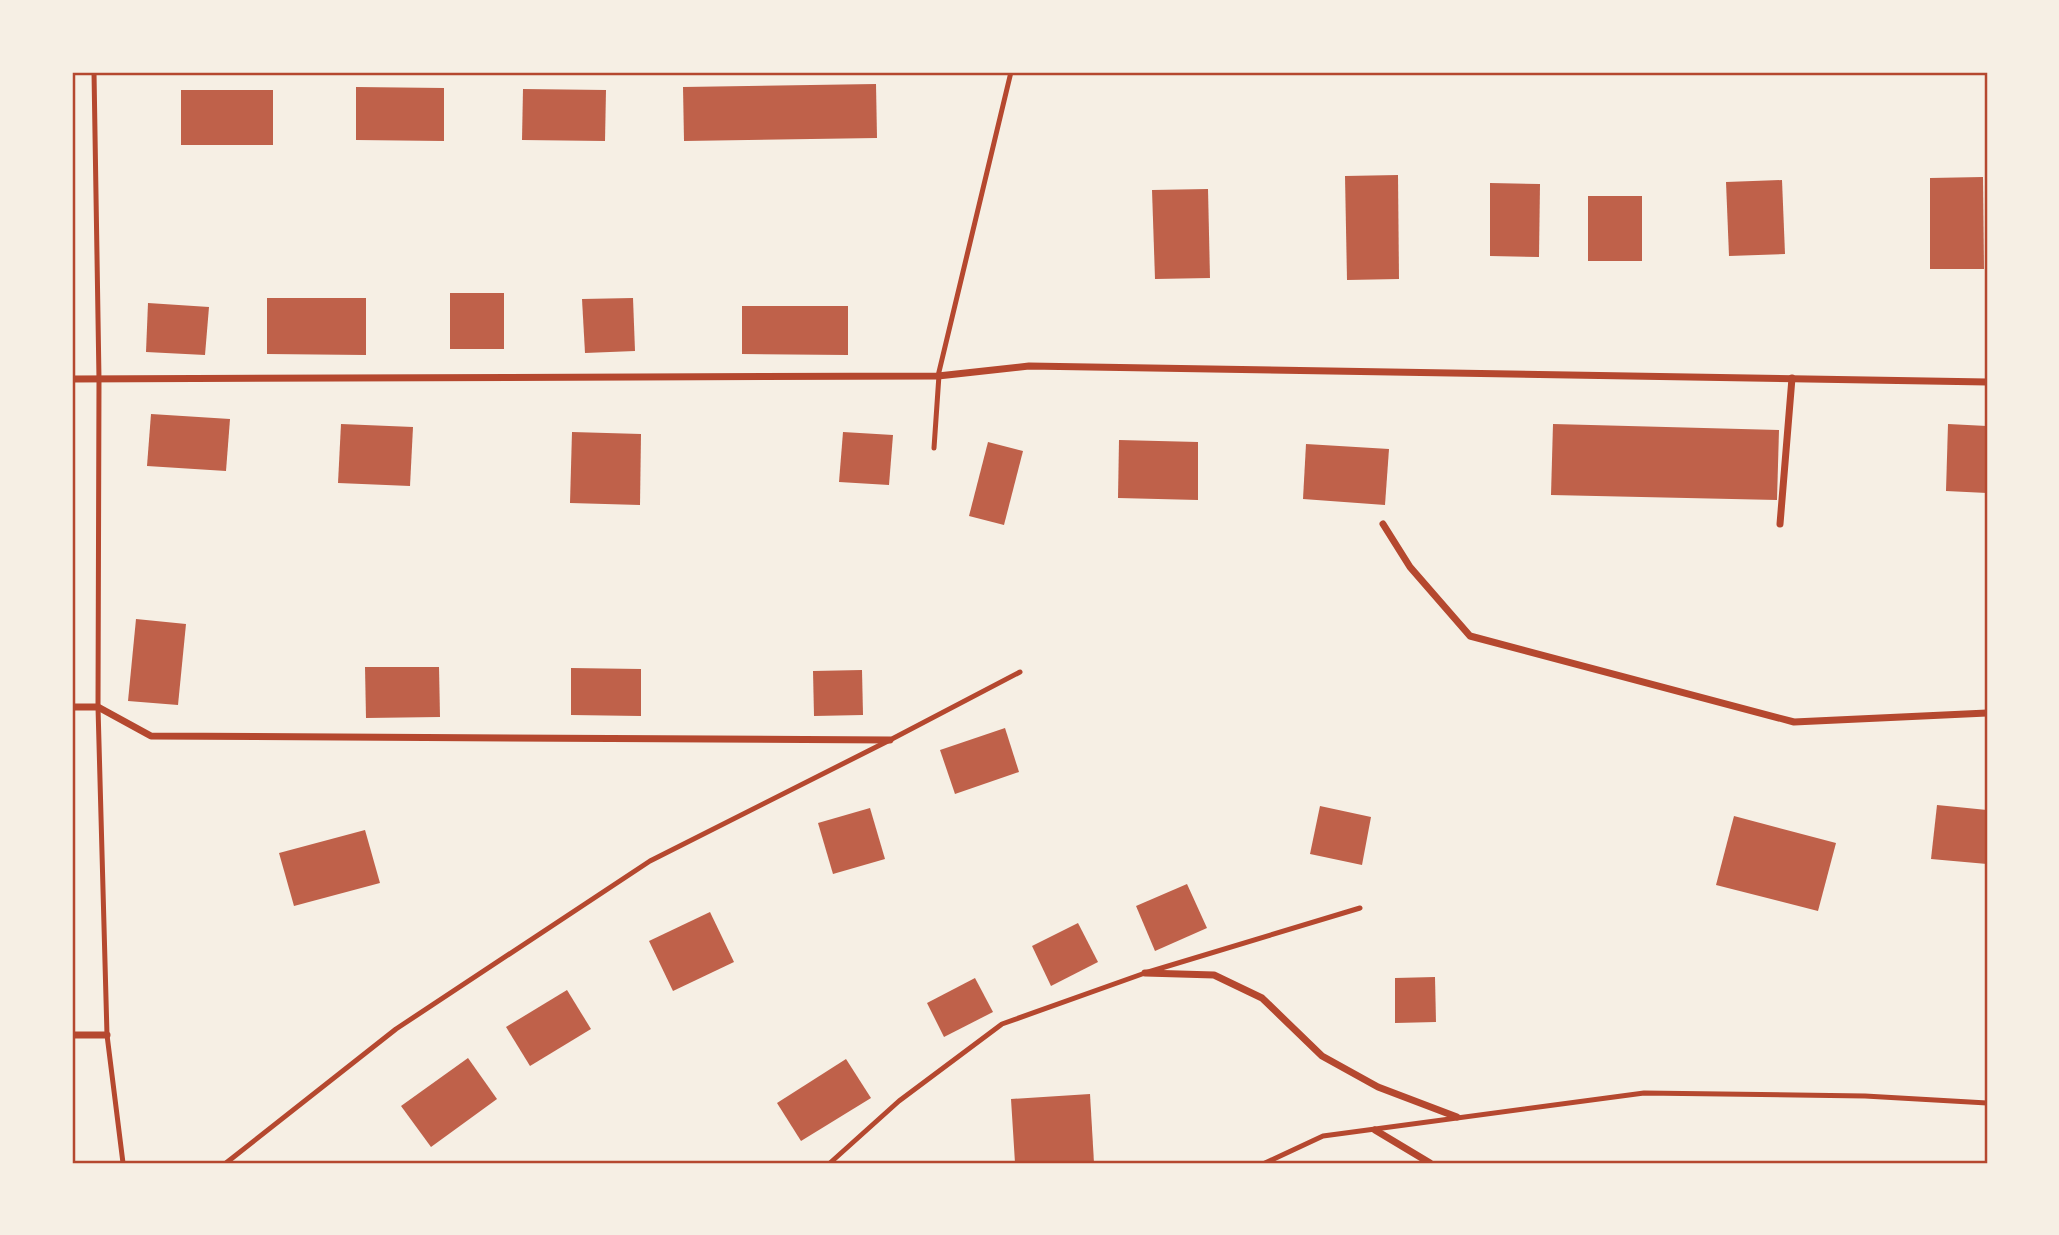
<svg xmlns="http://www.w3.org/2000/svg" width="2059" height="1235" font-family="'DejaVu Sans',sans-serif">
<rect width="100%" height="100%" fill="#f6efe4"/>
<g fill="#bf614a">
<polygon points="876,84 877,138 684,141 683,87"/>
<polygon points="72,86 74,86 75,152 72,152"/>
<polygon points="356,87 444,88 444,141 356,140"/>
<polygon points="523,89 606,90 605,141 522,140"/>
<rect x="181" y="90" width="92" height="55"/>
<polygon points="1398,175 1399,279 1347,280 1345,176"/>
<polygon points="1983,177 1984,269 1930,269 1930,178"/>
<polygon points="1782,180 1785,254 1729,256 1726,182"/>
<polygon points="1490,183 1540,184 1539,257 1490,256"/>
<polygon points="1208,189 1210,278 1155,279 1152,190"/>
<rect x="1588" y="196" width="54" height="65"/>
<rect x="450" y="293" width="54" height="56"/>
<polygon points="267,298 366,298 366,355 267,354"/>
<polygon points="633,298 635,351 585,353 582,299"/>
<polygon points="148,303 209,307 205,355 146,352"/>
<polygon points="742,306 848,306 848,355 742,354"/>
<polygon points="151,414 230,419 226,471 147,466"/>
<polygon points="341,424 413,427 410,486 338,483"/>
<polygon points="1553,424 1779,430 1777,500 1551,495"/>
<polygon points="1948,424 1987,426 1987,493 1946,491"/>
<polygon points="572,432 641,434 640,505 570,503"/>
<polygon points="843,432 893,435 889,485 839,482"/>
<polygon points="1119,440 1198,442 1198,500 1118,498"/>
<polygon points="988,442 1023,451 1004,525 969,516"/>
<polygon points="1306,444 1389,449 1385,505 1303,499"/>
<polygon points="136,619 186,624 178,705 128,701"/>
<polygon points="365,667 439,667 440,717 366,718"/>
<polygon points="571,668 641,669 641,716 571,715"/>
<polygon points="862,670 863,715 814,716 813,671"/>
<polygon points="1005,728 1019,772 955,794 940,750"/>
<polygon points="1937,805 1987,810 1987,864 1931,859"/>
<polygon points="1320,806 1371,817 1362,865 1310,854"/>
<polygon points="870,808 885,859 833,874 818,823"/>
<polygon points="1734,816 1836,843 1818,911 1716,885"/>
<polygon points="365,830 380,883 294,906 279,853"/>
<polygon points="1187,884 1207,928 1155,951 1136,906"/>
<polygon points="710,912 734,962 673,991 649,941"/>
<polygon points="1078,923 1098,962 1051,986 1032,946"/>
<polygon points="1435,977 1436,1022 1395,1023 1395,978"/>
<polygon points="975,978 993,1012 944,1037 927,1003"/>
<polygon points="567,990 591,1029 530,1066 506,1027"/>
<polygon points="468,1058 497,1099 431,1147 401,1106"/>
<polygon points="846,1059 871,1098 801,1141 777,1103"/>
<polygon points="1090,1094 1094,1163 1015,1163 1011,1099"/>
</g>
<g fill="none" stroke-linecap="round" stroke-linejoin="round">
<g stroke="#b5482f" stroke-width="5">
<polyline points="94,72 99,379 98,707 107,1035 123,1163"/>
<polyline points="938,376 1011,72"/>
<polyline points="934,448 939,375"/>
<polyline points="226,1163 396,1029 650,861 890,740 1020,672"/>
<polyline points="830,1163 899,1101 1002,1024 1145,973 1360,908"/>
<polyline points="1265,1163 1323,1136 1644,1093 1865,1096 1987,1103"/>
</g>
<g stroke="#b5482f" stroke-width="7">
<polyline points="72,379 938,376 1029,366 1987,382"/>
<polyline points="1383,524 1410,567 1470,636 1794,722 1987,713"/>
<polyline points="1780,524 1792,378"/>
<polyline points="72,707 98,707 151,736 890,740"/>
<polyline points="1145,973 1214,975 1262,998 1322,1056 1378,1087 1457,1117"/>
<polyline points="72,1035 107,1035"/>
<polyline points="1375,1130 1430,1163"/>
</g>
</g>
<rect width="2059" height="1235" fill="none" stroke="#f6efe4" stroke-width="147"/>
<rect x="74" y="74" width="1912" height="1088" fill="none" stroke="#b5482f" stroke-width="2.5"/>
</svg>
